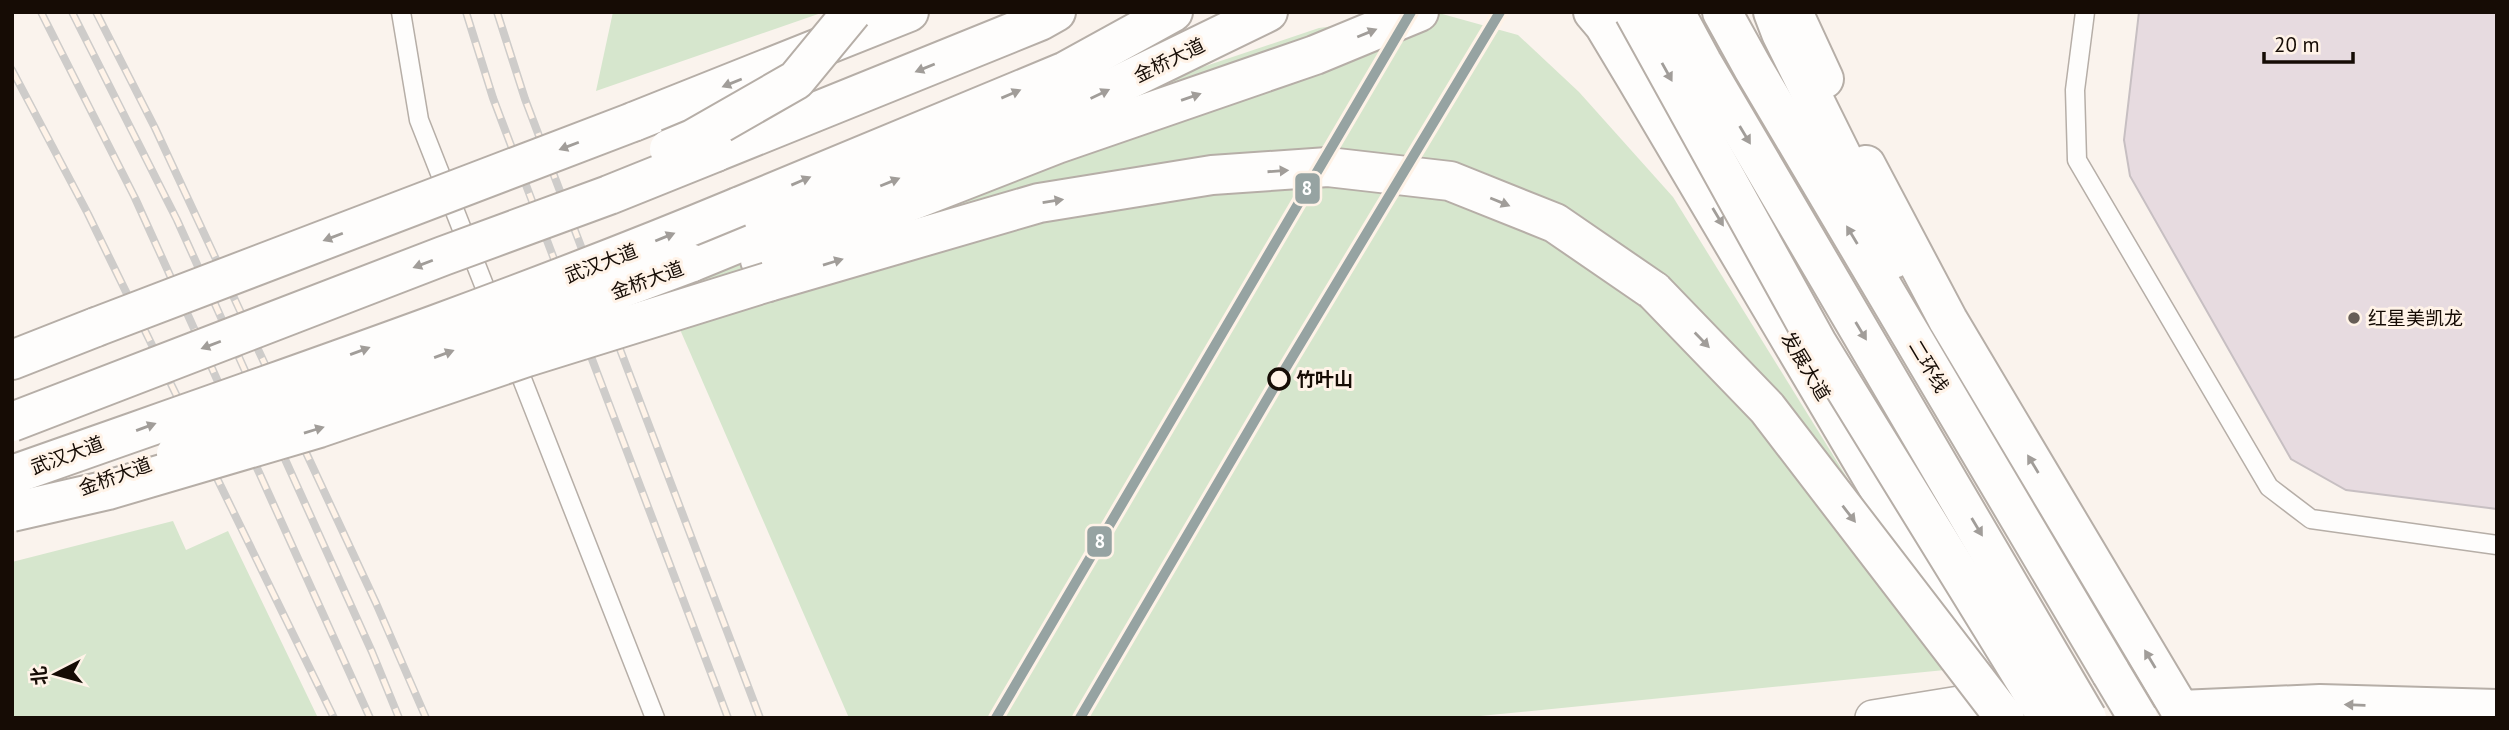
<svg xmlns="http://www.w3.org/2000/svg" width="2509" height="730" font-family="'PT Sans','Noto Sans SC',sans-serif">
<rect width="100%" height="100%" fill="#faf3ed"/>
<g fill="#d6e6cd">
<polygon points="613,12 824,12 596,91"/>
<polygon points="1435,12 1518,35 1579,92 1673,197 1965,668 1460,718 849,718 665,295 1146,86 1319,28"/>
<polygon points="173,521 186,550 228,531 318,718 12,718 12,562"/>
</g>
<polygon fill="#e7dbe0" stroke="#c7bfc2" stroke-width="2" points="2139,12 2497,12 2497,509 2346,490 2291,459 2130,176 2124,140"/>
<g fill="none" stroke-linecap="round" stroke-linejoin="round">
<g stroke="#b6aea7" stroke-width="21">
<g id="lane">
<polyline points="401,12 419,120 493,308"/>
<polyline points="2085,12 2075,90 2077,160 2269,487 2311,519 2497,545"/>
<polyline points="513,356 655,718"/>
</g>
</g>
<g stroke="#b6aea7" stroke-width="38">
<polyline id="street" points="1873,718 2009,696"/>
</g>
<g stroke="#b6aea7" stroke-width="42">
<polyline id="secondary" points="2207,718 2180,710 2320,704 2497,709"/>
</g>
<g stroke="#b6aea7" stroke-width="42">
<g id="primary">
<polyline points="1593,12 1604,25 1637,80 1882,494 2019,713"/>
<polyline points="1793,12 1824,79"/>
<polyline points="633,122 909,12"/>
<polyline points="1866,165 1948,320 2185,718"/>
<polyline points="690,263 1087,100 1268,12"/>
<polyline points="12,360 96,327"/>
</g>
</g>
<g stroke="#b6aea7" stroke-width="42">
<g id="highway">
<polyline points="1722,12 1753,68 2111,673"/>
<polyline points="1773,12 1781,33 1893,259"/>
<polyline points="716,152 1040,21 1056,12"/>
<polyline points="738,207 1066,71 1173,12"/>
<polyline points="760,260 1057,144 1315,55 1419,12"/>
<polyline points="768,282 1039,203 1212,175 1328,167 1450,181 1555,223 1654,291"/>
</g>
</g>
<use href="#lane" stroke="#fefdfc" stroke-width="18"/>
<use href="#street" stroke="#fefdfc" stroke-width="35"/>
<use href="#secondary" stroke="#fefdfc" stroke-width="38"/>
<use href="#primary" stroke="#fefdfc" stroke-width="38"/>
<use href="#highway" stroke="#fefdfc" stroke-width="38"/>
<g stroke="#ceccca" stroke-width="8">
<g id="rail">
<polyline points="41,12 135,198 370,718"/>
<polyline points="72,12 177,220 372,652 399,718"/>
<polyline points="96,12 155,128 376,603 426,718"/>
<polyline points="466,12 493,98 728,718"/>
<polyline points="497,12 525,99 760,718"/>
<polyline points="12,70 88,214 334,718"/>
</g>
</g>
<use href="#rail" stroke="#fff3e8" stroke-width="5" stroke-dasharray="16" stroke-linecap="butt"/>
<g stroke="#b6aea7" stroke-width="42" stroke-linecap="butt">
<g id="primary-bridge">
<polyline points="96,327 633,122"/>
<polyline points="176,454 690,263"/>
</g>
</g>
<g stroke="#b6aea7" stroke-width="42" stroke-linecap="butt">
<g id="highway-bridge">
<polyline points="1634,12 1817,343 2048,718"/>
<polyline points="1675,12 1702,62 2087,718"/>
<polyline points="669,149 693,139 796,80 852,12"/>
<polyline points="1654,291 1767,408 2005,718"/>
<polyline points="12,422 443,256 609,195 716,152"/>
<path d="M12 475C255 389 500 306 738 207"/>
<polyline points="12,512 108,490 319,428 527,357 768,282"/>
<polyline points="2111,673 2138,718"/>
</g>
</g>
<use href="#primary-bridge" stroke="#fefdfc" stroke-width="38"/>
<use href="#highway-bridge" stroke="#fefdfc" stroke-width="38"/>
<g stroke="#fff3e8" stroke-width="16">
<g id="metro-1">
<polyline points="996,718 1411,12"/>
<polyline points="1080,718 1279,379 1500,12"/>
</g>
</g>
<use href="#metro-1" stroke="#96a3a2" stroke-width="10"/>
</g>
<defs><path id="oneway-solid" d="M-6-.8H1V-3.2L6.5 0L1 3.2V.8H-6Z" transform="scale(1.75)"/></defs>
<g fill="#a19d99">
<use href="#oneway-solid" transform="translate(1367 33) rotate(-22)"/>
<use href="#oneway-solid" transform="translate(925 68) rotate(158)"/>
<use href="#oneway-solid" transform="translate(1667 72) rotate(61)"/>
<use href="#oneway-solid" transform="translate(732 83) rotate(158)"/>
<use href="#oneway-solid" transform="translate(1011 94) rotate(-23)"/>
<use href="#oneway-solid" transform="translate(1100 94) rotate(-26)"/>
<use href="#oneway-solid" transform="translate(1191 97) rotate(-19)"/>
<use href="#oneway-solid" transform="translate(1745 135) rotate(59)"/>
<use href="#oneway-solid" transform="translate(569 146) rotate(159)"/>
<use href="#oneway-solid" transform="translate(1278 171) rotate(-4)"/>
<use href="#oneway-solid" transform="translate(801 181) rotate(-23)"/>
<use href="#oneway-solid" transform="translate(890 182) rotate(-22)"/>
<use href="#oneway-solid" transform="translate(1053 201) rotate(-9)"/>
<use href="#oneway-solid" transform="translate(1500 202) rotate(22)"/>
<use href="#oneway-solid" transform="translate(1718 217) rotate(59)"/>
<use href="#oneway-solid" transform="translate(1852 235) rotate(-121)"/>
<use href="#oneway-solid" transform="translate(333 237) rotate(159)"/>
<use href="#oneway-solid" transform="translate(665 237) rotate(-22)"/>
<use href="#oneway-solid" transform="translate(833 262) rotate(-17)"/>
<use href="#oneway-solid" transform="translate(423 264) rotate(159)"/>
<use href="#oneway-solid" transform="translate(1861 331) rotate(59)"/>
<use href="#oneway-solid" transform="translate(1702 340) rotate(46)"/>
<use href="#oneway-solid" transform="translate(211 345) rotate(159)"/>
<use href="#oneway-solid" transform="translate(360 351) rotate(-20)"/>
<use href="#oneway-solid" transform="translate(444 354) rotate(-20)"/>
<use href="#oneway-solid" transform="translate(146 427) rotate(-20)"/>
<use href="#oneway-solid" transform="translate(314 430) rotate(-17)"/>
<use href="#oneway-solid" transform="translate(2033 464) rotate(-121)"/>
<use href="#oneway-solid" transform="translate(1849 514) rotate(52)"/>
<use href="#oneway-solid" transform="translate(1977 527) rotate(59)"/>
<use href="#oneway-solid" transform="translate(2150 659) rotate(-121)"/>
<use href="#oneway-solid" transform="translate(2355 705) rotate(-178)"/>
</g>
<circle fill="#665d56" stroke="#fff3e8" stroke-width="2.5" cx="2354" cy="318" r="7"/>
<circle fill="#fff3e8" stroke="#160c05" stroke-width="3.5" cx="1279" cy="379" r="10"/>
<g text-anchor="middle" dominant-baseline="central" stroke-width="6" stroke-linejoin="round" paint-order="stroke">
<g font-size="19" fill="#160c05" stroke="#fff3e8">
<text transform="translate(1169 60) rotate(-26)">金桥大道</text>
<text transform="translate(601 263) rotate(-21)">武汉大道</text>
<text transform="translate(647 280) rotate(-20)">金桥大道</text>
<text transform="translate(1806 366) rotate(59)">发展大道</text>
<text transform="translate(1929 366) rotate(59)">二环线</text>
<text transform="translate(67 455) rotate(-20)">武汉大道</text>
<text transform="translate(115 476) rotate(-20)">金桥大道</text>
</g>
<g font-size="19" fill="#160c05" stroke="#fff3e8" text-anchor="start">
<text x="2368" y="318">红星美凯龙</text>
</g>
<g font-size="19" font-weight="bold" fill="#160c05" stroke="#fff3e8" text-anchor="start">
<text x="1296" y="379">竹叶山</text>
</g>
</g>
<g stroke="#fff3e8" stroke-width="2.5">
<rect x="1294" y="172" width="27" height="33" rx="7" fill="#96a3a2"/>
<rect x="1086" y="525" width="27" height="33" rx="7" fill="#96a3a2"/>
</g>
<g font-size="19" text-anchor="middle" font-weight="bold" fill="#fff">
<text x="1307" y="195">8</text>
<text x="1100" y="548">8</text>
</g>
<rect width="2509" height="730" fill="none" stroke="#160c05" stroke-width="28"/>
<g transform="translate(56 674) rotate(264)" stroke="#fff3e8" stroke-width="5" paint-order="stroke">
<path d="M0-5L12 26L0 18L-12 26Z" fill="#160c05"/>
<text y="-10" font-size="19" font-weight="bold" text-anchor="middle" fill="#160c05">北</text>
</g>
<path d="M2264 52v10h89v-10" fill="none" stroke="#160c05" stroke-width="3.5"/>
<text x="2274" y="52" font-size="21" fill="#160c05" stroke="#fff3e8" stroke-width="5" paint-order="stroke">20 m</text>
</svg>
